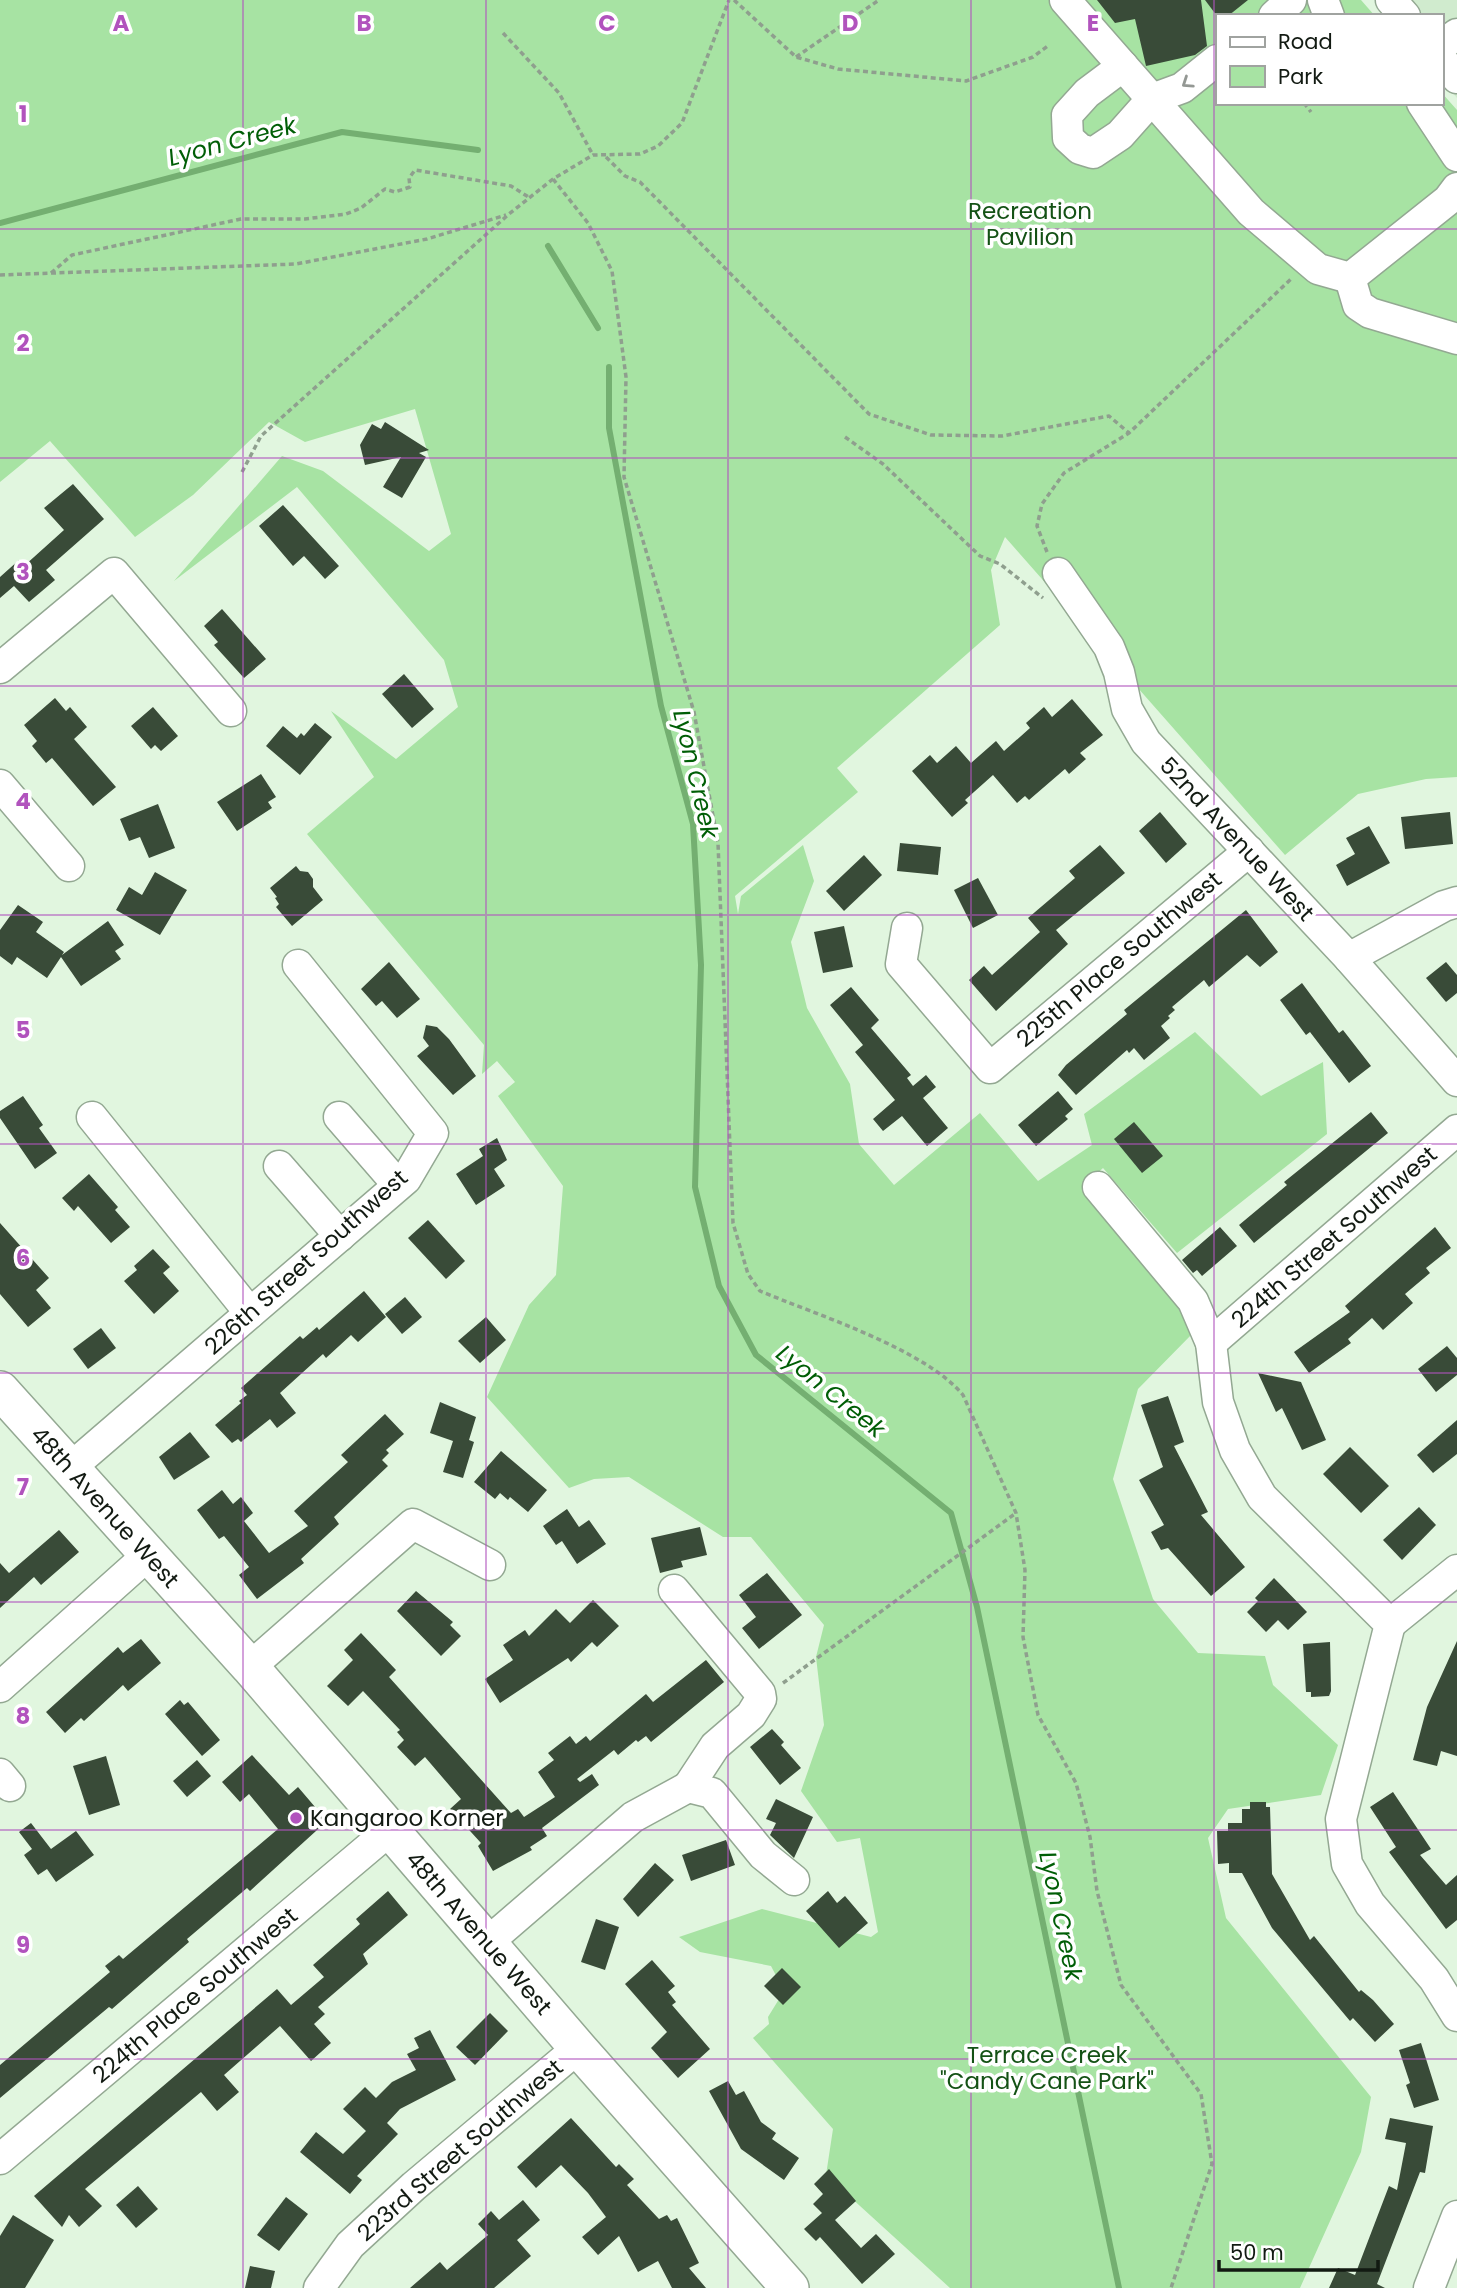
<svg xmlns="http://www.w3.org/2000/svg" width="1457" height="2288" font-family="Poppins,sans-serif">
<rect width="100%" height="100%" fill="#e1f6df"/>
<polygon fill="#d0ebce" points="1376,0 1457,0 1457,98 1441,79 1441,16 1389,16"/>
<polygon fill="#a7e3a3" points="0,0 1361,0 1375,16 1217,16 1217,103 1441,103 1441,92 1457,110 1457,777 1426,779 1358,794 1285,855 1005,537 991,570 1000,625 837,768 858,792 735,896 738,914 741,896 803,845 814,881 791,942 807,1008 850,1084 859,1144 894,1185 980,1113 1038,1181 1092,1145 1084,1114 1195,1032 1261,1096 1323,1062 1327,1134 1177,1253 1103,1168 1087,1183 1192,1317 1195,1331 1138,1389 1113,1479 1153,1599 1198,1653 1265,1656 1273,1685 1338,1745 1321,1795 1228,1809 1208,1838 1226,1918 1371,2097 1361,2152 1300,2288 950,2288 826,2175 833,2129 753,2038 769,2024 768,2017 784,1991 771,1966 700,1952 679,1937 762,1909 871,1937 878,1932 860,1838 837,1842 801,1791 824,1725 816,1657 824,1625 751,1537 723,1537 629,1477 594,1479 569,1488 487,1397 529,1305 556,1275 563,1186 498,1096 515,1082 497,1061 482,1074 484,1045 307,834 374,777 331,711 396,759 458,707 444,660 297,487 174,581 282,456 323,471 429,551 451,534 415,409 305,442 269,422 193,495 135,537 50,441 0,482"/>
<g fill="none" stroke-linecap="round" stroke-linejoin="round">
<g stroke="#74af71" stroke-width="6">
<polyline points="0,223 342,132 478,150"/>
<polyline points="548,246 598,328"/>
<polyline points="609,367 609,428 661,706 693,824 701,965 695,1187 719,1286 756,1355 951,1513 977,1607 1119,2288"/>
</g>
</g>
<g fill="#394b38">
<polygon points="1097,0 1201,0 1207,46 1195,55 1146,66 1135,19 1115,23"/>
<polygon points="1205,0 1248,0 1228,16 1217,16"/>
<polygon points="385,422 429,450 419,453 426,457 402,498 383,487 401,457 365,465 360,445 372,424 381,429"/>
<polygon points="73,484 104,519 46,570 55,580 29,602 14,586 0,598 0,577 19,560 24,566 64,530 44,508"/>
<polygon points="283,505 339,566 325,579 304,556 293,566 259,526"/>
<polygon points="222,609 266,659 244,678 214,645 218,642 204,626"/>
<polygon points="404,674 434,709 412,728 382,694"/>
<polygon points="55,698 66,711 70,707 87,727 74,739 116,787 93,806 52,758 46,763 32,746 37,741 24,725"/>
<polygon points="1072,699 1103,735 1080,753 1086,759 1069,774 1065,769 1029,800 1025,796 1017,803 993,775 965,800 968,803 952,817 912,771 930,755 937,763 956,746 971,763 996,741 1004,751 1030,728 1026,723 1044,707 1052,717"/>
<polygon points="153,707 178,736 161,751 155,745 151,749 131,726"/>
<polygon points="315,723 332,737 300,775 266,746 283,726 297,738 301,733 304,736"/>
<polygon points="261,774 276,797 268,802 272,808 237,831 217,802"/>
<polygon points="158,804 175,848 149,858 140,837 129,841 120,819"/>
<polygon points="1160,812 1187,844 1166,863 1139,831"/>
<polygon points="1450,812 1453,844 1405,849 1401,817"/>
<polygon points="1369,826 1390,863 1347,886 1336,865 1355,854 1346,838"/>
<polygon points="900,843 941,847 938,875 897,871"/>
<polygon points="1100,845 1125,873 1056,930 1068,944 996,1011 969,980 984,966 992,975 1040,932 1028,918 1075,878 1069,871"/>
<polygon points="864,855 882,875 844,911 826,891"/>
<polygon points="296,866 300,871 308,872 313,879 313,887 323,900 292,926 276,907 279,904 275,898 277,897 270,888"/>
<polygon points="155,872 187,890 160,935 116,910 129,887 142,895"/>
<polygon points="978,878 998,915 973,928 954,890"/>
<polygon points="18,905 43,922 36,932 64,952 62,955 108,921 124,945 115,951 121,959 81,986 61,957 47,978 17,957 12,965 0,956 0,930"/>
<polygon points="1246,910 1278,952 1260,967 1247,955 1209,987 1204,980 1172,1007 1175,1010 1168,1016 1170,1018 1161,1026 1170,1038 1144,1060 1134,1048 1129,1053 1127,1050 1076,1095 1058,1075 1066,1065 1127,1014 1124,1010"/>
<polygon points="844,926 853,967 823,973 814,932"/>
<polygon points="389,962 420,999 397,1018 382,1001 376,1006 361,989"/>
<polygon points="1446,962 1457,975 1457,993 1446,1002 1426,978"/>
<polygon points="1302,983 1339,1033 1343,1030 1371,1066 1349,1083 1310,1032 1306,1035 1280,1000"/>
<polygon points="851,987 879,1020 871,1028 911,1075 907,1078 913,1086 926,1075 936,1087 923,1098 948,1128 927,1146 902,1116 883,1131 873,1119 895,1100 855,1052 863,1045 830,1005"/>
<polygon points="426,1025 437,1027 449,1039 476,1076 453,1095 417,1056 429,1046 423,1038"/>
<polygon points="1058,1091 1073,1109 1065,1116 1068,1119 1036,1146 1018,1125"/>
<polygon points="23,1096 43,1125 39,1128 57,1153 35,1169 0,1118 0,1111"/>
<polygon points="1371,1112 1388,1133 1254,1243 1239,1225 1287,1185 1284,1182"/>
<polygon points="1134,1122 1163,1156 1142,1173 1114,1139"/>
<polygon points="497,1138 507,1160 494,1169 505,1186 476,1205 456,1174 483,1156 479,1149"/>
<polygon points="89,1174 118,1207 115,1210 130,1227 111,1243 78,1206 74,1211 62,1198"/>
<polygon points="428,1220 465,1261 446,1279 408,1238"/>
<polygon points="0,1223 49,1278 36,1290 51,1308 28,1327 0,1294"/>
<polygon points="1220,1227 1237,1246 1202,1276 1197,1270 1193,1273 1182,1260"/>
<polygon points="1435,1227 1451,1248 1426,1268 1430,1273 1405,1294 1413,1303 1383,1330 1372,1318 1348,1339 1351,1343 1309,1373 1294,1352 1350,1312 1345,1306"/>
<polygon points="153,1249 170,1267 163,1273 179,1291 154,1314 124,1281 137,1270 134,1266"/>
<polygon points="364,1291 386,1317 358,1342 351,1335 326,1358 323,1354 280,1393 296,1413 277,1428 270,1419 241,1442 238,1439 232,1443 215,1425 241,1403 239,1401 247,1395 241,1388 300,1336 303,1339 317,1327 319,1330"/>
<polygon points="405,1297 422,1317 402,1334 385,1314"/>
<polygon points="486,1317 506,1340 480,1363 458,1341"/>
<polygon points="101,1328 116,1348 88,1369 73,1349"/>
<polygon points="1447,1346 1457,1358 1457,1375 1436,1392 1418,1369"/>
<polygon points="1258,1373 1301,1382 1326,1440 1302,1450 1282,1408 1276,1412"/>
<polygon points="1168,1396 1184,1442 1174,1446 1208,1512 1201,1515 1245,1567 1211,1596 1168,1548 1161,1550 1151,1532 1164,1525 1139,1480 1163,1467 1141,1405"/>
<polygon points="440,1402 476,1417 469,1440 474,1442 463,1478 443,1472 453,1441 430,1433"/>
<polygon points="385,1414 404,1434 386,1450 389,1453 382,1460 388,1466 334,1517 339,1524 301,1559 304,1563 257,1599 239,1575 249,1567 224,1536 219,1539 197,1510 222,1490 233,1504 241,1497 253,1513 244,1521 269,1553 308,1526 294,1511 348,1462 341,1455"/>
<polygon points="1457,1420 1457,1454 1433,1473 1417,1455"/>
<polygon points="190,1432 210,1457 174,1480 159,1457"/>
<polygon points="1350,1447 1389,1486 1361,1513 1323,1474"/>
<polygon points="501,1451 547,1490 528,1512 510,1497 508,1500 500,1493 495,1499 474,1482"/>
<polygon points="1419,1507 1436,1525 1402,1560 1383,1540"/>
<polygon points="567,1509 579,1527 589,1520 606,1544 577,1564 562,1541 556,1545 543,1526"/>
<polygon points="700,1527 707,1555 681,1561 683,1567 660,1573 651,1538"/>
<polygon points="59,1530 79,1552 41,1585 34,1577 0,1608 0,1563 9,1573"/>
<polygon points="767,1573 802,1615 759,1649 742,1628 756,1617 739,1595"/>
<polygon points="1274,1578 1307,1612 1288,1630 1278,1620 1266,1632 1247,1612 1258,1601 1255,1598"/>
<polygon points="416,1591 453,1622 450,1625 461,1636 441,1656 397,1611"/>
<polygon points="593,1600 619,1626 597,1647 592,1642 571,1662 568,1658 500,1703 485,1679 513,1660 503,1645 525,1630 529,1636 556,1609 570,1623"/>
<polygon points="361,1633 396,1670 389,1677 511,1813 518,1809 524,1817 555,1797 538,1772 554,1760 548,1753 570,1736 576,1744 586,1736 590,1741 646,1694 653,1702 706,1660 724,1682 651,1742 646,1736 638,1742 636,1740 618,1755 614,1750 577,1779 580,1782 592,1774 599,1785 542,1828 547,1836 530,1847 532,1850 493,1871 478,1846 481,1843 450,1809 461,1799 425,1757 415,1766 397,1747 404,1740 397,1732 400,1730 363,1691 348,1706 327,1686 353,1660 344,1650"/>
<polygon points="141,1639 161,1663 128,1691 123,1685 84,1721 81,1718 65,1733 46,1712 118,1647 123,1653"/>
<polygon points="1457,1641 1457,1756 1441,1751 1437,1766 1413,1760 1427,1707"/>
<polygon points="1330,1642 1331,1691 1329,1696 1311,1697 1311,1692 1306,1692 1303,1644"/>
<polygon points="180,1700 184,1705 188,1702 220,1740 202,1756 165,1714"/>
<polygon points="772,1729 784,1742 781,1745 801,1768 780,1785 750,1747"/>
<polygon points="252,1755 289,1795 298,1787 327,1821 250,1891 247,1888 187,1939 189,1942 112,2009 109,2007 0,2098 0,2065 110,1972 105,1966 119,1955 123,1959 278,1829 249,1794 240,1802 222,1782"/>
<polygon points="106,1756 120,1805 89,1815 73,1766"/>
<polygon points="197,1760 211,1776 187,1797 173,1781"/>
<polygon points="1393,1792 1431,1849 1420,1855 1446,1885 1457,1875 1457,1920 1446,1929 1389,1852 1396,1847 1370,1807"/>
<polygon points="776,1799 813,1817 794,1858 770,1835 776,1823 766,1819"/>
<polygon points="1250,1802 1266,1802 1266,1807 1270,1807 1272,1874 1310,1940 1314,1936 1359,1992 1361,1990 1373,2000 1394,2024 1375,2042 1353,2018 1350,2021 1272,1928 1242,1873 1229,1873 1229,1863 1218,1864 1217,1831 1228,1831 1228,1823 1242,1823 1242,1809 1250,1809"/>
<polygon points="31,1823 51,1849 76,1831 94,1855 56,1882 47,1869 38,1875 24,1855 32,1849 19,1832"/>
<polygon points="726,1840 735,1865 691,1881 682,1855"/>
<polygon points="655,1863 674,1880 638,1917 623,1899"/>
<polygon points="388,1891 408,1915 363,1954 368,1964 318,2007 325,2014 314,2024 331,2043 311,2061 280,2026 224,2075 239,2092 217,2111 201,2092 85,2189 102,2206 79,2227 69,2215 62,2227 34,2196 277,1989 291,2005 324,1977 313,1965 360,1924 356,1919"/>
<polygon points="828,1891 837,1903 845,1896 868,1923 839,1948 806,1911"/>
<polygon points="596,1919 619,1927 605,1970 581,1962"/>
<polygon points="652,1960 675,1986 668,1992 676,2002 672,2005 710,2049 678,2078 651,2048 667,2032 625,1984"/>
<polygon points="782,1968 801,1987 783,2005 764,1986"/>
<polygon points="490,2013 508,2031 475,2065 456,2047"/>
<polygon points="430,2030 456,2080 400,2109 387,2123 398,2134 357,2176 362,2180 350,2194 300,2152 316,2132 343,2154 366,2131 343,2109 365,2087 376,2098 392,2082 416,2070 407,2054 419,2048 414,2038"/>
<polygon points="1421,2043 1439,2100 1414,2108 1406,2085 1410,2083 1399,2050"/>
<polygon points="728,2081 736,2095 744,2091 761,2122 776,2133 772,2139 799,2158 784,2180 741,2149 709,2091"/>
<polygon points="571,2118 616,2167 619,2164 634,2179 627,2185 659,2219 667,2215 671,2221 677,2218 699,2263 689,2268 706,2288 672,2288 658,2261 638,2272 619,2236 598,2255 582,2237 606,2217 588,2193 561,2165 536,2188 517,2167"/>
<polygon points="1390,2118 1433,2126 1425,2173 1420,2172 1377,2284 1385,2288 1329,2288 1338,2268 1355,2275 1389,2186 1397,2190 1406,2143 1385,2139"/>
<polygon points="829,2169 856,2201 835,2220 861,2248 876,2234 895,2254 862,2284 820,2237 816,2241 804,2229 822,2213 813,2204 823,2194 814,2184"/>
<polygon points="138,2186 158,2209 136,2228 116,2205"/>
<polygon points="286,2197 308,2214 279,2251 257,2235"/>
<polygon points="523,2200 540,2220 517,2240 531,2256 494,2288 410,2288 440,2262 447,2270 488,2235 478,2224 491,2211 499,2220"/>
<polygon points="13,2215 54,2240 25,2288 0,2288 0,2236"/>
<polygon points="250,2266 275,2271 271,2288 245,2288"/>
</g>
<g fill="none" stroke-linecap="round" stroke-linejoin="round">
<g stroke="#93a892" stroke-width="33">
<g id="minor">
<polyline points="1065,0 1251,212 1318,269 1350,278 1448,200 1457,188"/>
<polyline points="1323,0 1329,16"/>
<polyline points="1391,0 1405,16"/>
<polyline points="1274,16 1291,0"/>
<polyline points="1441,46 1457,34"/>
<polyline points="1441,59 1457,78"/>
<polyline points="1123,66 1087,93 1067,115 1068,138 1080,149 1093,153 1120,135 1152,99 1182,88 1217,60"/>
<polyline points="1422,103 1457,156"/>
<polyline points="1350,278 1358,305 1370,313 1457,339"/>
<polyline points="1058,573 1109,647 1119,672 1127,709 1146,742 1349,958 1457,1081"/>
<polyline points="0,668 114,573 231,711"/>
<polyline points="0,785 69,866"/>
<polyline points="907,928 901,964 990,1068 1249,851"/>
<polyline points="1349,958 1444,906 1457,902"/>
<polyline points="92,1117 250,1313"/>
<polyline points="339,1117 398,1185"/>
<polyline points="279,1166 340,1236"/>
<polyline points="1098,1187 1193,1301 1211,1343 1218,1402 1235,1450 1262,1497 1390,1624 1341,1819 1347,1864 1370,1904 1434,1979 1457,2016"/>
<polyline points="1211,1343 1457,1130"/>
<polyline points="69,1469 406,1179 433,1133 298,965"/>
<polyline points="674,1590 760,1693 761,1699 751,1715 715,1746 688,1787"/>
<polyline points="1390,1624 1457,1570"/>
<polyline points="250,1667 413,1524 490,1565"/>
<polyline points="0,1687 148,1555"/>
<polyline points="0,1774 10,1786"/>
<polyline points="688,1787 712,1793 763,1855 794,1880"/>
<polyline points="488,1942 633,1817 688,1787"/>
<polyline points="0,2159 390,1830"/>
<polyline points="319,2288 350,2245 414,2186 578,2048"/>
<polyline points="1429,2288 1457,2216"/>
</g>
</g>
<g stroke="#93a892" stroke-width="40">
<polyline id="major" points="0,1390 250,1667 578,2048 790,2288"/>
</g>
<g stroke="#8f9f8e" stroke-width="3.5" stroke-dasharray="5 3.5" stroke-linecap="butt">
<polyline points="734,0 796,57 838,69 966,81 1033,57 1049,45"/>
<polyline points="1230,14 1232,16"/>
<polyline points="503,33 559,93 593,155"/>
<polyline points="796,57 879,0"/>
<polyline points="1304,103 1311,112"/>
<polyline points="606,157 625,176 640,182 869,414 931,435 1002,436 1109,416 1129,433"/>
<path d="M553 179 588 223 612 271 626 377 624 477 694 712 718 843 733 1223 748 1274 760 1291C817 1315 925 1349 963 1395L1016 1513 1025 1570 1023 1637 1038 1715 1076 1783 1090 1837 1097 1891 1121 1985 1201 2094 1212 2164 1171 2288"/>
<polyline points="51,273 72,255 241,219 305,219 346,214 361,208 385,189 395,192 410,187 409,178 415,170 511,186 530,198"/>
<polyline points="0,275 296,264 427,239 506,215"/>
<polyline points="845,437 883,464 980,556 1000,564 1043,598"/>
<polyline points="242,472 261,436 509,214 553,179 593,155 640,154 658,146 682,123 729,0"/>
<polyline points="1047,552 1037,526 1042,504 1064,473 1129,433 1291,279"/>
<polyline points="783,1683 1016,1513"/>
</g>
<use href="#minor" stroke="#fff" stroke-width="30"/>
<use href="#major" stroke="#fff" stroke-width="37"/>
</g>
<defs><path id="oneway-chevron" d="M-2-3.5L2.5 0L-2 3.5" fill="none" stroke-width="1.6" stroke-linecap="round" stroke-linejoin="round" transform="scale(1.75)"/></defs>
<use stroke="#949894" href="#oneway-chevron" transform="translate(1187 83) rotate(146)"/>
<path fill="none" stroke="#b153bd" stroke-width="2" stroke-opacity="0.55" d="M243 0V2288M486 0V2288M728 0V2288M971 0V2288M1214 0V2288M0 229H1457M0 458H1457M0 686H1457M0 915H1457M0 1144H1457M0 1373H1457M0 1602H1457M0 1830H1457M0 2059H1457"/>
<circle fill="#b153bd" stroke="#fff" stroke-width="2.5" cx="296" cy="1818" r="7"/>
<g text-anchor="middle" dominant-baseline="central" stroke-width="7" stroke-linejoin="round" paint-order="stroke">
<g font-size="23" fill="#145215" stroke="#fff">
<text x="1030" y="211">Recreation<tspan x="1030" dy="26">Pavilion</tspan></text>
<text x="1047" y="2055">Terrace Creek<tspan x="1047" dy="26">"Candy Cane Park"</tspan></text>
</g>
<g font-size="23" fill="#121a12" stroke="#fff">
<text transform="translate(1237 839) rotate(47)">52nd Avenue West</text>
<text transform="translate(1119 959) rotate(-40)">225th Place Southwest</text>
<text transform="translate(1334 1237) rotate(-41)">224th Street Southwest</text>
<text transform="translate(306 1262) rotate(-42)">226th Street Southwest</text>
<text transform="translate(105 1507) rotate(48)">48th Avenue West</text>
<text transform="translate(479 1933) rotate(49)">48th Avenue West</text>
<text transform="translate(195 1995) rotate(-40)">224th Place Southwest</text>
<text transform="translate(460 2150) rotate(-41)">223rd Street Southwest</text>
</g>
<g font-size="23" fill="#121a12" stroke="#fff" text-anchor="start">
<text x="310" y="1818">Kangaroo Korner</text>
</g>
<g font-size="24" font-style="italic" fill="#005e06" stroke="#fff">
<text transform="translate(232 141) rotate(-15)">Lyon Creek</text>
<text transform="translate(696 774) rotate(77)">Lyon Creek</text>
<text transform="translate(831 1391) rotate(39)">Lyon Creek</text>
<text transform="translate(1061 1916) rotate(78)">Lyon Creek</text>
</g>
</g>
<g font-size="23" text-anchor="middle" font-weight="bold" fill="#b153bd" stroke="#fff" stroke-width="7" stroke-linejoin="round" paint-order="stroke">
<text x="121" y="31">A</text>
<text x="364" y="31">B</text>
<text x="607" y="31">C</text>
<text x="850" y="31">D</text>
<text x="1093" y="31">E</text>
<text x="23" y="122">1</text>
<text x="23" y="351">2</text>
<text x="23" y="580">3</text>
<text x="23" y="809">4</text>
<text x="23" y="1038">5</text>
<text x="23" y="1266">6</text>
<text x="23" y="1495">7</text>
<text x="23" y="1724">8</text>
<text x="23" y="1953">9</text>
</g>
<rect x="1216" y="14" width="228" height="91" fill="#ffffff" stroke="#a0a3a0" stroke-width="2"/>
<rect x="1230" y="37" width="35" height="10" fill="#ffffff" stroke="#a0a3a0" stroke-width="2"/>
<text x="1278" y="49" font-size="21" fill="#121a12">Road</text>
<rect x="1230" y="66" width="35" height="21" fill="#a7e3a3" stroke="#a0a3a0" stroke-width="2"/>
<text x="1278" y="84" font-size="21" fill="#121a12">Park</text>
<path d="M1219 2260v10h159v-10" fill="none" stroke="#121a12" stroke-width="3.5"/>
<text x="1230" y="2260" font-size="21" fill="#121a12" stroke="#ffffff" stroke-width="5" paint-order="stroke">50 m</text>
</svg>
